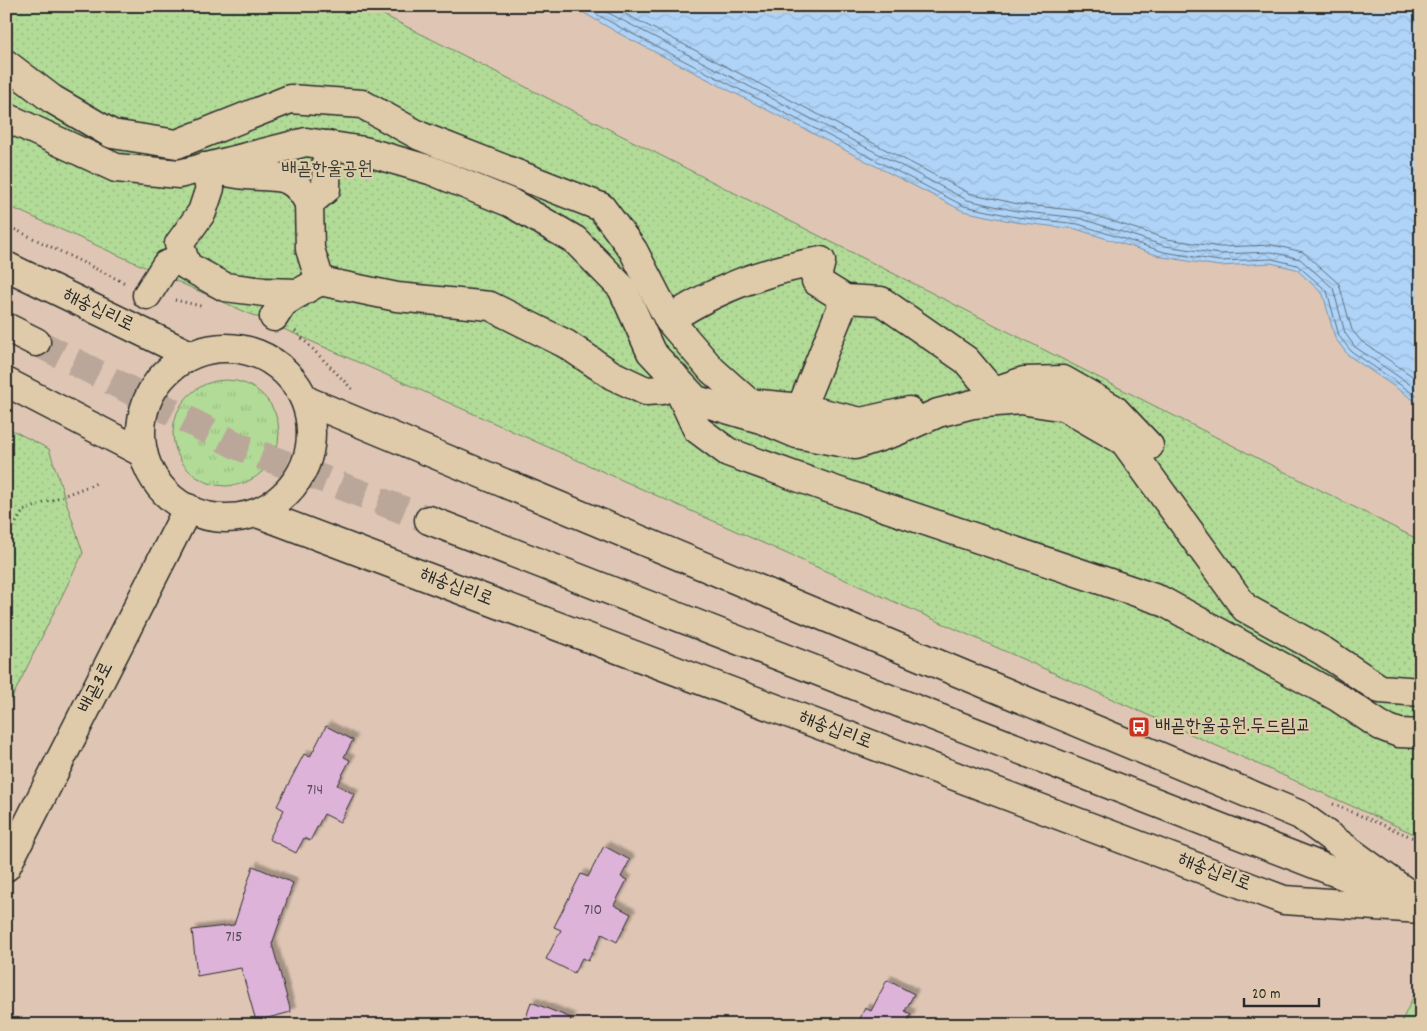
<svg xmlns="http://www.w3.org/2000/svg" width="1427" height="1031" font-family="Dekko,'Poor Story',sans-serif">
<defs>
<pattern id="grass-tufts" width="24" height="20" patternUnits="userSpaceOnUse" patternTransform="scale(1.25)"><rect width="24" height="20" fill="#b2db97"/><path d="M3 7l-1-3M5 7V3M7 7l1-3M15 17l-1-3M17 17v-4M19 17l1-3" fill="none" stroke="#99bc82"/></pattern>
<pattern id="park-dots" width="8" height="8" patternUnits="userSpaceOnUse" patternTransform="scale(1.25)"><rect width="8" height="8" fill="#b2db97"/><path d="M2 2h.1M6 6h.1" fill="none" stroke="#99bc82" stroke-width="1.8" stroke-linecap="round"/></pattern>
<pattern id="water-waves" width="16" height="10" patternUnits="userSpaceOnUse" patternTransform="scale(1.25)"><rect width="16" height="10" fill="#afd4f8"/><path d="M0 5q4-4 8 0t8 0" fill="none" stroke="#97b6d5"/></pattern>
<filter id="shadow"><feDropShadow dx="4.5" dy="-4.5" stdDeviation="1" flood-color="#0004"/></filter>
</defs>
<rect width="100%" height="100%" fill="#dfc6b4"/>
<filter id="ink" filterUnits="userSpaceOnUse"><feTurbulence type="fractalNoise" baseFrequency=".02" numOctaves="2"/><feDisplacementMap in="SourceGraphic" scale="10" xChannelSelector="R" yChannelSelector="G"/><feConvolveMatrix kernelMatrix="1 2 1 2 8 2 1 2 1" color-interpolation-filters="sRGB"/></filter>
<g filter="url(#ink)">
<circle fill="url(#grass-tufts)" stroke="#6e8361" cx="226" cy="433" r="53"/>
<g fill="url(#park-dots)" stroke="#6e8361">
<polygon points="6,6 366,6 1421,541 1421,837 6,205"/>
<polygon points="6,427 49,449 83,553 6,710"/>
<polygon points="1416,991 1421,992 1421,1025 1400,1025"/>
</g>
<polygon fill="url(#water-waves)" stroke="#7a90a6" points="572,6 1421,6 1421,405 1348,355 1335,338 1323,294 1296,269 1271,263 1219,266 1163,257 1076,229 1015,222 963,211 620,34"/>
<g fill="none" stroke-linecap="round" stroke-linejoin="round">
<g stroke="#606f7d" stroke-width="1">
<polyline points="582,6 623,29 964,206 1016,217 1078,224 1164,252 1219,261 1272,259 1297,265 1327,291 1339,336 1351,351 1421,399"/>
<polyline points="595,6 967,200 1017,211 1079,218 1165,246 1220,254 1272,252 1300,259 1333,288 1345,333 1355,347 1421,392"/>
<polyline points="610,6 969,193 1018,204 1081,211 1167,239 1220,247 1273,245 1303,252 1339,284 1352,330 1361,341 1421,382"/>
</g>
</g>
<g fill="#ddb3da" stroke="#2b2b2b" filter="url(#shadow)">
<polygon points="326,726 353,740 344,757 350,760 337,785 354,794 340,822 324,814 310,841 304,838 296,853 269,839 284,810 277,806 304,754 310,757"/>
<polygon points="604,846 630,860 621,877 627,880 614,905 631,914 617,942 602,934 588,961 582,958 574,973 546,959 561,930 554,927 581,874 588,877"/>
<polygon points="253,866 293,883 272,944 291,1012 256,1021 241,968 197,976 192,930 234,925"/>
<polygon points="887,980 914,994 905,1011 911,1014 906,1025 857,1025 865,1008 871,1011"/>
<polygon points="531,1002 571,1018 569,1025 524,1025"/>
</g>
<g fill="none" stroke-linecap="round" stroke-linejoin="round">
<polyline stroke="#bba799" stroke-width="28" stroke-dasharray="28 14" stroke-linecap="butt" points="36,342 238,446 429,520"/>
<g stroke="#2b2b2b" stroke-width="31">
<g id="minor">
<polyline points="6,64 52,99 112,134 177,144 290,99 362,104 420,136 601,207 633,250 669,320 712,370 749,403 801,408 861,422 909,411"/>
<polyline points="6,117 116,168 179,174 306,142 364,151 430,170 511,203 575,240 622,288 651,352 696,400 761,419 797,434 855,445 895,432 938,413 973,404 1021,400 1065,407 1124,441 1245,608 1323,651 1380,689 1421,692"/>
<polyline points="327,145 326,189 309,203 310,249 320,281 397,297 490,306 566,344 612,375 646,391 662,390 673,375"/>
<path d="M309 203C292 171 277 178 246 175 232 174 218 170 204 167L210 188 202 212 179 244 187 266 225 287 264 292 299 293 320 281"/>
<polyline points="147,295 166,265 184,259"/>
<polyline points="274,317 283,303 299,293"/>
<path d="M669 320C715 289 767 270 821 261L816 281 845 299 881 301 966 360 993 392"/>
<polyline points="677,386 697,429 728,452 825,487 1160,600 1339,698 1381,726 1399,733 1421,734"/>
<polyline points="992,392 1024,381 1063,380 1114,409 1149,446"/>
<polyline points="801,408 845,299"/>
</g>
</g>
<g stroke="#2b2b2b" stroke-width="31">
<g id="major">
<polyline points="6,266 190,355"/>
<polyline points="6,327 36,342"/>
<circle cx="226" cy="433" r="85"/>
<polyline points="6,382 143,453"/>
<polyline points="305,400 1300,815 1421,903"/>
<polyline points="257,513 1284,900 1421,909"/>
<polyline points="429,520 1394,895"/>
<polyline points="6,867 188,508"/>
</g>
</g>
<g stroke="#2b2b2b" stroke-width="3" stroke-dasharray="1 4" stroke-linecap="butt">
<polyline points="6,225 125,283"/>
<polyline points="175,300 201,306"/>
<polyline points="295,331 352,389"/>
<polyline points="6,540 23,511 97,483"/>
<polyline points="1333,804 1421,841"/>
</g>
<use href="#minor" stroke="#dfcbaa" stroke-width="28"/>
<use href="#major" stroke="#dfcbaa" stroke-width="28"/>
</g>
</g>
<defs>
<g id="bus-square" transform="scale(1.125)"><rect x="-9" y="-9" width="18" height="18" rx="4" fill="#c8321e" stroke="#dfcbaa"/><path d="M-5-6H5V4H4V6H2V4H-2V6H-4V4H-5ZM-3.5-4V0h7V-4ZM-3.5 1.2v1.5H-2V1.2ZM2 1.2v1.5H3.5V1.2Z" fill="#fff"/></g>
</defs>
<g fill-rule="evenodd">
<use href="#bus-square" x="1139" y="727"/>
</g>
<g text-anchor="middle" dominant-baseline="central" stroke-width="4.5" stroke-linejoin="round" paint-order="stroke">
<g font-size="16" fill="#584d57">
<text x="315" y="790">714</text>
<text x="593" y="910">710</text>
<text x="234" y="937">715</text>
</g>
<g font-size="19" fill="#383d36" stroke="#dfcbaa">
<text x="327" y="170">배곧한울공원</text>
</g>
<g font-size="19" fill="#2b2b2b" stroke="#dfcbaa">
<text transform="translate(98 311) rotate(26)">해송십리로</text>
<text transform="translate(456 588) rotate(21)">해송십리로</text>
<text transform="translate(97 688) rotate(-63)">배곧3로</text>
<text transform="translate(835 731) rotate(21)">해송십리로</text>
<text transform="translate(1214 873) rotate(21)">해송십리로</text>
</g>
<g font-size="19" fill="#2b2b2b" stroke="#dfcbaa" text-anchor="start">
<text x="1155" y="727">배곧한울공원.두드림교</text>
</g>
</g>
<rect width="1427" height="1031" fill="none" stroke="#dfcbaa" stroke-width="25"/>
<rect x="12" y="12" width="1402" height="1006" fill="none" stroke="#2b2b2b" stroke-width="2" filter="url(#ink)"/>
<path d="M1244 998v8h75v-8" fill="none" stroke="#2b2b2b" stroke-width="2.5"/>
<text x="1252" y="998" font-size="15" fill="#2b2b2b" stroke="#dfcbaa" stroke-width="4" paint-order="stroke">20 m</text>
</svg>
